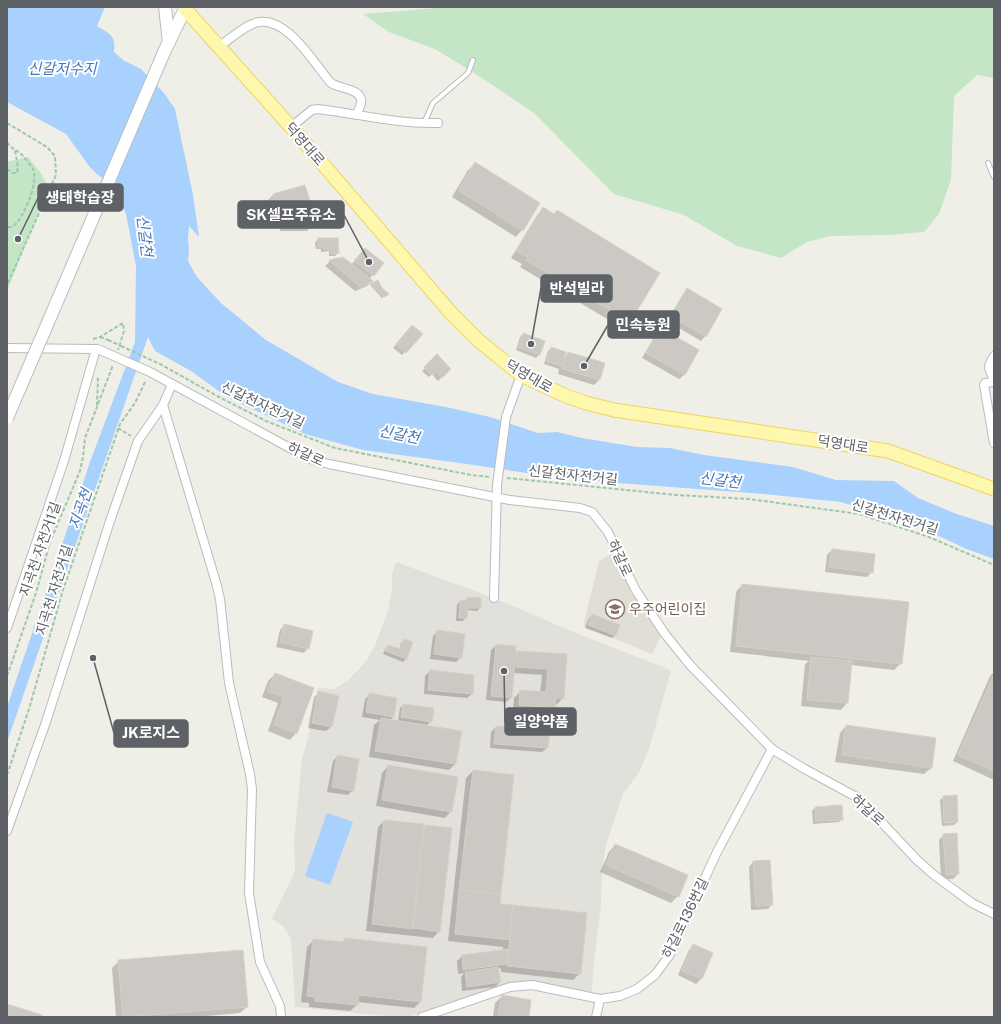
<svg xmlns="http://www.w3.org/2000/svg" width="1001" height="1024" font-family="'Public Sans','Noto Sans KR',sans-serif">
<rect width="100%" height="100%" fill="#f0efe7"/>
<polygon fill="#e2e0db" points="396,562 494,598 581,635 671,670 650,746 640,771 623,794 606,845 602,872 601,905 594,963 592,992 531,982 508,984 408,1017 396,1017 295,1007 291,939 283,926 272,919 295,871 294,840 302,759 307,741 318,688 334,689 348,680 364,664 375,646 388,610 392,588 392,574"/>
<polygon fill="#e0ded5" points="613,553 631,592 661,635 652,654 583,626 599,561"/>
<g fill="#c4e6c7">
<polygon points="449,7 994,7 994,78 977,75 954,96 951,180 939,214 924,232 890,235 830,236 807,242 781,258 737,246 684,215 614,194 534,113 482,78 435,49 389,32 363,14"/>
<polygon points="28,157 40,172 49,187 7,291 7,162"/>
</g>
<g fill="#a9d1fd">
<path d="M7 7H105L97 26C110 34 116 35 114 52L123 60 141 69 164 93 175 109 193 195 199 237 189 226 188 239 189 250 188 261 197 277 221 303 266 340 338 382 373 394 446 407 490 417 538 433 557 432 582 438 637 447 670 448 704 455 793 467 836 480 894 481 918 498 954 513 994 526V559L964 548 918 526 841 502 764 494 618 483 540 475 467 464 363 450 305 434 227 397 191 371 155 351 148 337 7 742V707L90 462 135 342 136 266 126 214 114 188 97 174 89 166 66 134 7 102Z"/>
<polygon points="327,813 353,822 330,885 305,876"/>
</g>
<g fill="#0003">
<polygon points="475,164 522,230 516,237 452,197 468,170"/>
<polygon points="304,186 312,211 307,215 310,228 307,231 280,231 280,224 275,225 274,221 263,224 258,208 263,203 269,201 268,200 273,195"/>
<polygon points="543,209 553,215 557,211 629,321 622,328 520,267 522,264 511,258 537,215"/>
<polygon points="318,239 338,253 335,256 329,256 329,251 321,252 321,249 316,249 315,243"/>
<polygon points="362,252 383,263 369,279 372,281 367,286 355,291 325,266 330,261 342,258 351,265"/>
<polygon points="378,282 387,295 382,298 370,285"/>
<polygon points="688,289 705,336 701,341 667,321 683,294"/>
<polygon points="409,329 421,334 402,355 393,348"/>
<polygon points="661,329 698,351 684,375 679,379 642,358 656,334"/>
<polygon points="523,334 539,355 536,358 516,350 520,337"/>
<polygon points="551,348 564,358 568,353 604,364 599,380 594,385 558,374 559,369 544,364 548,351"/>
<polygon points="437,356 450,369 438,381 432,374 429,377 422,371"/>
<polygon points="832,550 872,572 867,577 825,572 827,555"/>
<polygon points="742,585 901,663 894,670 851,665 847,703 841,710 801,706 805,664 809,661 730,652 736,592"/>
<polygon points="468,598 480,599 480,608 477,611 467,610 466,618 463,621 456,621 457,604 461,601 464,601"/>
<polygon points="592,615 615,635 612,638 585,628 589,618"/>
<polygon points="285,625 308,648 304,653 276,647 280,630"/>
<polygon points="438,631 461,657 456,662 430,659 433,636"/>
<polygon points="404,640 412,643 406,659 403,662 383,654 385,649 388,646 399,650 401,643"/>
<polygon points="496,645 515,655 518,652 566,655 563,698 556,705 554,705 554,708 548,714 513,712 514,698 521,691 540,693 542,675 513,673 511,698 506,702 486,700 491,650"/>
<polygon points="430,671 472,694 467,698 424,694 425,676"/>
<polygon points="994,672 994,780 953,761 990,676"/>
<polygon points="275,674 313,688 296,733 290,740 268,731 278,703 262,697 268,681"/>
<polygon points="319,693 331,727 326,731 308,728 314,697"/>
<polygon points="370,694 393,717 390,720 398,721 400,708 403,705 431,721 426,726 456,763 449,770 369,757 374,725 380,720 362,717 365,699"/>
<polygon points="846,726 931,768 924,774 835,762 840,733"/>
<polygon points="496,727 547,748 542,752 490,748 491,732"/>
<polygon points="338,756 353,790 348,795 327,792 333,761"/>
<polygon points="388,766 451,811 445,818 376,806 382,773"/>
<polygon points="473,771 498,905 580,973 573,980 501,972 501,968 498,969 500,982 495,987 462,991 461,977 464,973 458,974 457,961 462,956 503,951 503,947 448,941 466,778"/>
<polygon points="944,797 957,822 954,825 942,826 940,800"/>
<polygon points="815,808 842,819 839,822 813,824 812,811"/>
<polygon points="384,821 423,829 426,826 439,931 433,938 366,931 378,827"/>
<polygon points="944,835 958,874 953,879 941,879 939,840"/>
<polygon points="615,845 678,896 671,903 600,872 609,852"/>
<polygon points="753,862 772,904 768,909 751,910 749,867"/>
<polygon points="345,939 421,1001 414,1008 357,1002 357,1005 350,1011 309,1007 309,1003 301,1002 307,947 314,940 341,943"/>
<polygon points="693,945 712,954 701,979 696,984 678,975 689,950"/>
<polygon points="119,961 247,1007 240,1013 196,1017 116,1017 112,968"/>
<polygon points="502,996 528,1017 493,1017 495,1003"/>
</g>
<g fill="#ccc9c4" stroke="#d5d1c5">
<polygon points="475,162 540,203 523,231 458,190"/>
<polygon points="305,185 313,211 280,221 279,216 268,220 263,202 274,199 273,194"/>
<polygon points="543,207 554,214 557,210 660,273 630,322 526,260 528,257 516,251"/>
<polygon points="318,238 338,238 339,253 331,254 331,249 323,249 323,246 318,247"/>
<polygon points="365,248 384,263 374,276 354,261"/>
<polygon points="343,257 373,281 360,287 329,260"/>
<polygon points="378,280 382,288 389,294 384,297 370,284"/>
<polygon points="687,288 722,309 706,337 671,316"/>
<polygon points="412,325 423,334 406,353 396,344"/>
<polygon points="661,328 699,350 685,375 646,353"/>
<polygon points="523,333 545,341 540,355 518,347"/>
<polygon points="551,347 566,352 562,366 546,361"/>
<polygon points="568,352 605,363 600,380 562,369"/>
<polygon points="437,354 451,369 442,378 436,372 432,375 424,367"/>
<polygon points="832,549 875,554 873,573 829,567"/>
<polygon points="742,584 909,602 902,664 736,646"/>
<polygon points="467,597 481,598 481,608 468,608 467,618 459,618 460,600 467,601"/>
<polygon points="592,614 620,625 616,636 588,625"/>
<polygon points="284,624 313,631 309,649 280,642"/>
<polygon points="437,630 465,634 462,658 434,654"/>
<polygon points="404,639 413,642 407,659 385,651 388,645 400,649"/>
<polygon points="496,644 516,646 512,698 491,696"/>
<polygon points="517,651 567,654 564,699 556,698 555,708 519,705 520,690 546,692 548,669 516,667"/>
<polygon points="811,657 852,661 848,703 807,700"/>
<polygon points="430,670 474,675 473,694 428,690"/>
<polygon points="275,673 314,688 297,734 274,725 284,697 268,691"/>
<polygon points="994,674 994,771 958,755"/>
<polygon points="318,691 339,696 332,727 312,723"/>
<polygon points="369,693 397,698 394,717 366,712"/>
<polygon points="403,704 434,708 432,722 401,717"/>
<polygon points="381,718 462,731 456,764 375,751"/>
<polygon points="846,725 936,738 932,768 842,755"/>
<polygon points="496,726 550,730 548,748 494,744"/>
<polygon points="337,755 359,759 354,791 332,787"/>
<polygon points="388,765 458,777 452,812 382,800"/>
<polygon points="473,770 514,775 501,894 459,890"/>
<polygon points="957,795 958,822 944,823 943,796"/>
<polygon points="842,805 843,820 816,821 815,807"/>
<polygon points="384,820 424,824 412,929 372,924"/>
<polygon points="425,825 452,828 440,932 413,928"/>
<polygon points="957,833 959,874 946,875 943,834"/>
<polygon points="615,844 688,875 679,897 606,865"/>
<polygon points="770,860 773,905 756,906 753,861"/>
<polygon points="459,890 501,894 500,904 513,905 510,940 455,934"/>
<polygon points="513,905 587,913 581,974 507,966"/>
<polygon points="345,938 427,947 421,1002 359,995 358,1005 315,1001 315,997 307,996 313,939 344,942"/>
<polygon points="693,944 713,953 702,979 682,971"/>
<polygon points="508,949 506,964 463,970 462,955"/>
<polygon points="243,950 248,1007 123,1017 118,960"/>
<polygon points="498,967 501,982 467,987 465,972"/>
<polygon points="502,995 531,1000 529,1017 498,1017"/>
<polygon points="7,1004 42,1015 41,1017 7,1017"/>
</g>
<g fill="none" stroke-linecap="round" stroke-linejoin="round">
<g stroke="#b9bbc0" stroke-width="6">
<g id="lane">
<polyline points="424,123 433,103 468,73 473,60"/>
<polyline points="988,163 994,177"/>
</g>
</g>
<g stroke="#b9bbc0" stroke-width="10">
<g id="street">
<path d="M219 47C230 39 242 27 255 23 286 13 314 64 331 83 339 89 363 88 361 103 360 107 358 112 356 115"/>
<path d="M291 127 312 110 318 109C359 114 397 124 438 123"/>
<polyline points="7,348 96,349"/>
<path d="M994 356C987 367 988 368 994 379"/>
<polyline points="150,372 310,459 329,464 510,500 580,508 592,512 608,532 635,589 665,634 690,665 772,749 803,768 860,799 917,860 934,875 972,903 994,914"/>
<polyline points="994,382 985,383 984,385 994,443"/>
<polyline points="163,405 217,586 220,599 229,683 250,774 252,789 249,893 260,962 280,1006 281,1017"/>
<polyline points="506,417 521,375"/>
<polyline points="494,598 497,485"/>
<polyline points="7,628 64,461 96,349 100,350"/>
<polyline points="7,831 46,722 110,521 138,441 163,405 172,384"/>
<polyline points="422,1017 510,987 532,985 600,999 620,996 637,989 655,975 669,956 717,852 772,749"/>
<polyline points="596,1017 600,999"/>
</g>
</g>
<g stroke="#babcc2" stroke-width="14">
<g id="secondary">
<polyline points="165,7 169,42"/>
<polyline points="165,50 185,9 184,7"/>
</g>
</g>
<g stroke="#efd461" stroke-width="15">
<polyline id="primary" points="187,7 185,9 291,127 450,312 478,340 521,375 566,396 586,403 614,410 888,451 994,489"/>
</g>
<g stroke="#9dc7ad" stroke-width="2" stroke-dasharray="4 2" stroke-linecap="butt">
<polyline points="7,123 47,147 55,156 56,175 7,285"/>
<path d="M7 142C12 150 16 149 21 154 25 158 30 164 33 169 39 181 24 219 13 226 11 227 9 227 7 228"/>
<polyline points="7,169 13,173 17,173 18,167 15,150"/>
<polyline points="100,337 108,340"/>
<polyline points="93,339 100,337 123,323 124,331 118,350"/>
<polyline points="121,346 162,365 217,396 266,421 335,448 471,475 490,477"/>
<polyline points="97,378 98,379 97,405"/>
<polyline points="118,428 131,436"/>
<polyline points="507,478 676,495 749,499 859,514 929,537 994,565"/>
<polyline points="7,676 36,593 50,542 80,471 83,457 85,438 113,365"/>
<polyline points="7,775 29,709 63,590 120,424 135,403 146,380"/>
</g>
<use href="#lane" stroke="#fff" stroke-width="4"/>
<use href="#street" stroke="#fff" stroke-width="8"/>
<use href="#secondary" stroke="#fff" stroke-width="12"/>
<use href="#primary" stroke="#fdf8ae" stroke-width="13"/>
<g stroke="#b9bbc0" stroke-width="10" stroke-linecap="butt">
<g id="street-bridge">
<polyline points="100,350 150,372"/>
<polyline points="497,485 506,417"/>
</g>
</g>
<g stroke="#babcc2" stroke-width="14" stroke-linecap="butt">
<polyline id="secondary-bridge" points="7,418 165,50"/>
</g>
<polyline stroke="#9dc7ad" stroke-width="2" stroke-dasharray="4 2" stroke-linecap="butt" points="108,340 121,346"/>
<use href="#street-bridge" stroke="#fff" stroke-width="8"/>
<use href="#secondary-bridge" stroke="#fff" stroke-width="12"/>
</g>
<defs>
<g id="school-ring" transform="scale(1)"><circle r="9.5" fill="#fff" stroke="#8d6e63" stroke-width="1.5"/><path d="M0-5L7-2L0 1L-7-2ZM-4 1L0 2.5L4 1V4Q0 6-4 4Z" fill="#8d6e63"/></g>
</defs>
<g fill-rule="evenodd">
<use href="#school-ring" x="615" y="609"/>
</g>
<g text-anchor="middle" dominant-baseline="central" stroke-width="4" stroke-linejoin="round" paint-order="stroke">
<g font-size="14" fill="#5e6166" stroke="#fff">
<text transform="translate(305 144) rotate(49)">덕영대로</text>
<text transform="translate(529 376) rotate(30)">덕영대로</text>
<text transform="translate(263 405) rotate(25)">신갈천자전거길</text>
<text transform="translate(843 444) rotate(9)">덕영대로</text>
<text transform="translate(306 454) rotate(24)">하갈로</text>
<text transform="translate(573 475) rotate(6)">신갈천자전거길</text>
<text transform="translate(895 517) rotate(17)">신갈천자전거길</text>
<text transform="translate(40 549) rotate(-71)">지곡천 자전거1길</text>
<text transform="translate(620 558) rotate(65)">하갈로</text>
<text transform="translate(54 590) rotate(-73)">지곡천 자전거길</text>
<text transform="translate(868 810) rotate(42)">하갈로</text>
<text transform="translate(685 918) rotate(-64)">하갈로136번길</text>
</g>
<g font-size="14" fill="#785e54" stroke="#fff" text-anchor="start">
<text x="629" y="609">우주어린이집</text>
</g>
<g font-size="15" font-style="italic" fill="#4875b9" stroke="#fff">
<text x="62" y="68">신갈저수지</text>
<text transform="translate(145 236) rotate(83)">신갈천</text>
<text transform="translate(399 434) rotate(11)">신갈천</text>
<text transform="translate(720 480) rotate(7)">신갈천</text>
<text transform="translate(80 509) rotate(-71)">지곡천</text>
</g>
</g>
<path fill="none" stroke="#5e6166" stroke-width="1.5" d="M18 239L38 198M369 262L344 215M531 344L541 288M584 366L608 325M504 671L505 722M93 658L114 733"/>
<g fill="#5e6166" stroke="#fff" stroke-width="1.5">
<circle cx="18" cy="239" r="4"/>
<circle cx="369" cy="262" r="4"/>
<circle cx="531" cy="344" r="4"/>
<circle cx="584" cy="366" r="4"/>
<circle cx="504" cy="671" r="4"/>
<circle cx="93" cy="658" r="4"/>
</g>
<g fill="#5e6166" stroke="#5e6166" stroke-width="1.5">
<rect x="38" y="184" width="85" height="27" rx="4"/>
<rect x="238" y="201" width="106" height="27" rx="4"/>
<rect x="541" y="275" width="71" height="27" rx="4"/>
<rect x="608" y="311" width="71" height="27" rx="4"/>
<rect x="505" y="708" width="71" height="27" rx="4"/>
<rect x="114" y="720" width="74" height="27" rx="4"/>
</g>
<g font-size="15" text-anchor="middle" font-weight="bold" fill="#fff">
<text x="80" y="203">생태학습장</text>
<text x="291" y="220">SK셀프주유소</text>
<text x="577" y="294">반석빌라</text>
<text x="643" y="330">민속농원</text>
<text x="541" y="727">일양약품</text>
<text x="151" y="738">JK로지스</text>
</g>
<rect width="1001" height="1024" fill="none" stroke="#5e6166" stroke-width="16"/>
</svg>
